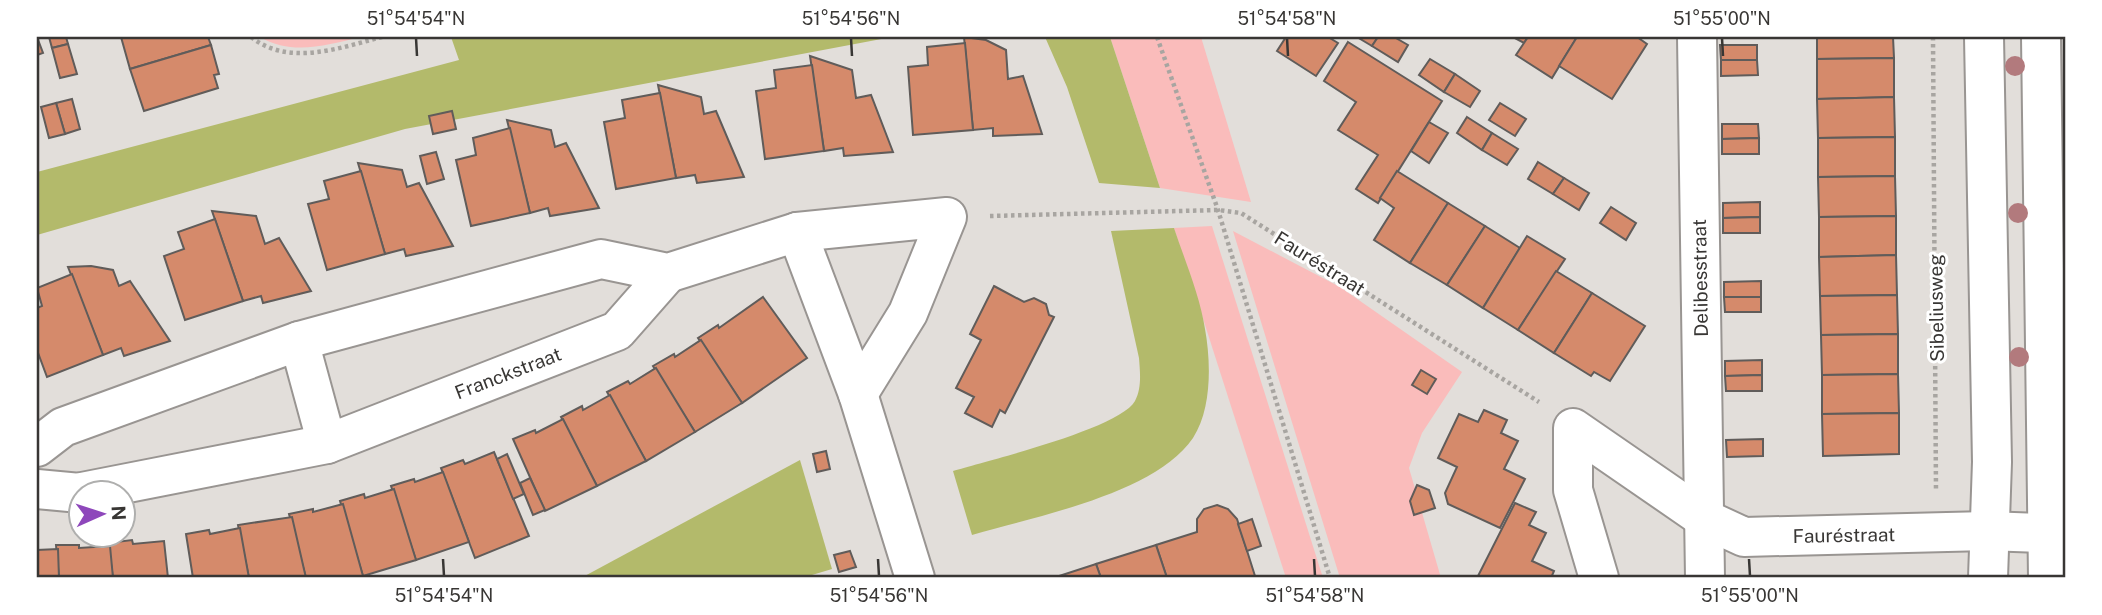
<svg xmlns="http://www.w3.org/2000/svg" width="2102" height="615" font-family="'Public Sans',sans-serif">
<rect width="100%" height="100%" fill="#e2deda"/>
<g fill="#fabcbb">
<path d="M260 37H361C326 45 293 56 260 37Z"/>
<polygon points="1110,37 1201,37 1251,202 1160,188"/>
<polygon points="1212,226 1323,578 1286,578 1174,228"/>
<polygon points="1233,231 1340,287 1462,372 1422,433 1409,468 1441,578 1340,578"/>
</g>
<g fill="#b3ba6b">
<polygon points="451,37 892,37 405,129 37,235 37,172 459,60"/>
<polygon points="1045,37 1110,37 1160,188 1099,183 1067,87"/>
<path d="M1174 228C1185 261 1200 296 1205 329 1211 362 1212 409 1193 438 1155 494 1036 516 972 535L953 471C989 460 1119 429 1135 401 1142 388 1140 372 1139 358L1111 231Z"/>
<polygon points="800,460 832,569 802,578 581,578"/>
</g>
<g fill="#d58a6b" stroke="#605c5a" stroke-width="2">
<polygon points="37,37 43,53 37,55"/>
<polygon points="49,37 66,37 68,44 52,48"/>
<polygon points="121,37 208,37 211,45 130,69"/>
<polygon points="964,37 986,40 1006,50 1008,79 1023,76 1042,134 993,136 993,128 973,130"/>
<polygon points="1286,37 1328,37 1338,43 1316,76 1277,51"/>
<polygon points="1357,37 1378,37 1372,46"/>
<polygon points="1378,37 1394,37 1408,45 1398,62 1372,46"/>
<polygon points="1513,37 1528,37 1524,43"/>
<polygon points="1528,37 1577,37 1552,78 1516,55"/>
<polygon points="1577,37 1637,37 1647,44 1612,99 1559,66"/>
<polygon points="1817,37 1893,37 1894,58 1817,59"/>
<polygon points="1348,42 1442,101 1378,203 1356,189 1378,155 1338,130 1356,102 1324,81"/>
<polygon points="965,43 973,130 913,135 908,67 928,65 927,47"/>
<polygon points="68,44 77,74 60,78 52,48"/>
<polygon points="211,45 219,74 214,75 218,88 144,111 130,69"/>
<polygon points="1720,45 1757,45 1757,60 1721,60"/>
<polygon points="810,56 852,70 856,98 871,95 893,152 844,156 843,148 824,151"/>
<polygon points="1894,58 1894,97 1817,99 1817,59"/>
<polygon points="1430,59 1455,74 1444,92 1419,75"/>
<polygon points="1721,60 1757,60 1758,75 1721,76"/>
<polygon points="812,65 824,151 765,159 756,91 776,88 774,70"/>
<polygon points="1455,74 1480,91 1470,107 1444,92"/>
<polygon points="658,85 701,97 704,114 716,111 744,177 697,183 695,175 676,178"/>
<polygon points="660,93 676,178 616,189 604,122 625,118 622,100"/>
<polygon points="1894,97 1895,137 1818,138 1817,99"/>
<polygon points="72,99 80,129 65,134 56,103"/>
<polygon points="56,103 65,134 49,138 41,107"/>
<polygon points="1500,103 1526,119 1515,136 1489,120"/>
<polygon points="452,111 456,129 433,134 429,116"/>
<polygon points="1467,117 1492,133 1482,150 1457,133"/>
<polygon points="507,120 551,130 555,147 566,143 599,208 550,216 548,208 530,213"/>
<polygon points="1429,122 1448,133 1429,163 1411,151"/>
<polygon points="1722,124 1758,124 1759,138 1722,139"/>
<polygon points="510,128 530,213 471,226 456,160 476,155 473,138"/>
<polygon points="1492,133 1518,149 1507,165 1482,150"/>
<polygon points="1895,137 1895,176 1818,177 1818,138"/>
<polygon points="1759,138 1759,154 1722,154 1722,139"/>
<polygon points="436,152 444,179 427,184 420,156"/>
<polygon points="1538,162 1564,178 1553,194 1528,179"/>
<polygon points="358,163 402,170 407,187 419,183 453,246 406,256 404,249 385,254"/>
<polygon points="361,171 385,254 327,270 308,204 329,199 324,181"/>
<polygon points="1397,171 1448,203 1410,263 1374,240 1394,208 1380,198"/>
<polygon points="1895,176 1896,216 1819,217 1818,177"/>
<polygon points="1564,178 1589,193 1579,210 1553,194"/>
<polygon points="1760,202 1760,217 1723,218 1723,203"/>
<polygon points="1448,203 1485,226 1447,285 1410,263"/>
<polygon points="1611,207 1636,223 1626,240 1600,223"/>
<polygon points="212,211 256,216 265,244 279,238 311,291 263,303 261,296 243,301"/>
<polygon points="1896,216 1896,255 1819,257 1819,217"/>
<polygon points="1760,217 1760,233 1723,233 1723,218"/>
<polygon points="215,219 243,301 185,320 164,256 184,249 178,232"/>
<polygon points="1485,226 1520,248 1483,308 1447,285"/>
<polygon points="1527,236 1565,259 1518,330 1483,308"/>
<polygon points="1896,255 1897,295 1820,296 1819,257"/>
<polygon points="91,266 113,270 119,286 130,281 170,341 124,356 121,348 103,355 68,267"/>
<polygon points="1556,271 1592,293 1554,353 1518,330"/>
<polygon points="72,274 103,355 47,377 37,350 37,308 42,306 37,288"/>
<polygon points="1761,281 1761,297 1724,297 1724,282"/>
<polygon points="994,286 1024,302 1034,298 1046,304 1049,315 1054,317 1005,413 1000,410 992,427 965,413 974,397 956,388 981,340 970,334"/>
<polygon points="1592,293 1645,326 1610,381 1594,372 1591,376 1554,353"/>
<polygon points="1897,295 1898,334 1821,335 1820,296"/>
<polygon points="763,297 807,358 742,403 698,338 718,325 719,328"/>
<polygon points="1724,297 1761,297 1761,312 1725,312"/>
<polygon points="1898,334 1898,374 1822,375 1821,335"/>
<polygon points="701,340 742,403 695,432 653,366 674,354 675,357"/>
<polygon points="1762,360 1762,375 1725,376 1725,361"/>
<polygon points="656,368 695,432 646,461 607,392 628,381 630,384"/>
<polygon points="1421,370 1436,379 1427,394 1412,385"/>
<polygon points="1898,374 1899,413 1822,414 1822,375"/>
<polygon points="1762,375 1762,391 1726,391 1725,376"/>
<polygon points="610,395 646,461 597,486 561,417 582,406 583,410"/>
<polygon points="1484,410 1507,420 1501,433 1518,441 1504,469 1525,479 1500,528 1448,504 1445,493 1457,467 1438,458 1459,414 1478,422"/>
<polygon points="1899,413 1899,454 1823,456 1822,414"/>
<polygon points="563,419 597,486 545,511 513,439 535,430 536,433"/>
<polygon points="1763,439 1763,456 1727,457 1726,440"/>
<polygon points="826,451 830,469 817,472 813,454"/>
<polygon points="494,452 529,536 475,558 441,468 463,460 465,464"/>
<polygon points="507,454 524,494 513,499 497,459"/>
<polygon points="443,472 469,542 416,560 391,486 414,479 415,482"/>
<polygon points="530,478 545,510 533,515 520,483"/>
<polygon points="1417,485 1429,490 1435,508 1414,515 1410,501"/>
<polygon points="394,489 416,560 363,576 340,501 364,494 365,498"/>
<polygon points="1515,503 1536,512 1529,525 1546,533 1532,561 1554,571 1551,578 1477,578"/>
<polygon points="343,504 363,576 306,578 289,514 313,509 313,512"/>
<polygon points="1217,505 1228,509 1237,519 1255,576 1167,578 1156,545 1197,532 1197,519 1204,509"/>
<polygon points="292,517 306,578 249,578 238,525"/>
<polygon points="1252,519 1261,546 1247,551 1238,524"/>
<polygon points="240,528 249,578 193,578 186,534 209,530 210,534"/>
<polygon points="132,540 133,544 164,541 168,578 113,578 108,543"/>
<polygon points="56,545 79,545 79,548 110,546 113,578 59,578"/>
<polygon points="1156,545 1167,578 1101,578 1096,564"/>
<polygon points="58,549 59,578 37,578 37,550"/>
<polygon points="850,551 856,567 839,572 834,555"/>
<polygon points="1096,564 1101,578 1053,578"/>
</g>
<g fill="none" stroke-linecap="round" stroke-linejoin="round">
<g stroke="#999592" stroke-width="42">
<g id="minor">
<polyline points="1697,37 1705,578"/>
<polyline points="1984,37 1992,462 1988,578"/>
<polyline points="2041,37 2048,578"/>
<polyline points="797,232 858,394 915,578"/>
<polyline points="299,341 327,444"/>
<polyline points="37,447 63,427 299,341 601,259 668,273 797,232 947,217 908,313 858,394"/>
<polyline points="37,489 80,493"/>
<polyline points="82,492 327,444 617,331 668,273"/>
<polyline points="1599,578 1573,490 1573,428 1705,519 1744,537 1987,531 2065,534"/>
</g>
</g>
<g stroke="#a8a5a1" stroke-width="4.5" stroke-dasharray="3.5 3.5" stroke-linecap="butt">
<path d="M251 37C289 67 339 48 382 37"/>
<polyline points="1157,37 1218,210 1330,578"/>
<polyline points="1933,37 1936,491"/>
<polyline points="990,216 1218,210 1241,213 1539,402"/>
</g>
<use href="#minor" stroke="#fff" stroke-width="38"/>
</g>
<g fill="#b27a7d">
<circle cx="2015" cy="66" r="10"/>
<circle cx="2018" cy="213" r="10"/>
<circle cx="2019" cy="357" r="10"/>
</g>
<path fill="none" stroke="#383634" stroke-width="2.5" d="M416 38 417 56M851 38 852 56M1287 38 1288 56M1722 38 1723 56M443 559 444 576M878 559 879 576M1314 559 1315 576M1749 559 1750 576"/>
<g text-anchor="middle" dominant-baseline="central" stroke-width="6" stroke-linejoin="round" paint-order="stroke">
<g font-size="19" fill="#383634" stroke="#fff">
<text transform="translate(1320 263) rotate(32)">Fauréstraat</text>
<text transform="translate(1700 278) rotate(-91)">Delibesstraat</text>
<text transform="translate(1936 308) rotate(-91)">Sibeliusweg</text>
<text transform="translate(508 373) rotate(-21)">Franckstraat</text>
<text transform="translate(1844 535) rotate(-1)">Fauréstraat</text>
</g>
</g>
<rect width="2102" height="615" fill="none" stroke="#ffffff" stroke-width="77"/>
<g transform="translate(102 514) rotate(87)"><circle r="33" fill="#ffffff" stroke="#afafae" stroke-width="2"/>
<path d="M0-5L12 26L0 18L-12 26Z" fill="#8e47bb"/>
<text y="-10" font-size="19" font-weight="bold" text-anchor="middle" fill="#383634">N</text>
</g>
<rect x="38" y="38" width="2026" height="538" fill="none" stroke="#383634" stroke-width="2.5"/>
<g font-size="18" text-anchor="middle" fill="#383634">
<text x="416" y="25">51°54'54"N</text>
<text x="851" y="25">51°54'56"N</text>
<text x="1287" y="25">51°54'58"N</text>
<text x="1722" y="25">51°55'00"N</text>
<text x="444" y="602">51°54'54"N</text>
<text x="879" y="602">51°54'56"N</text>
<text x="1315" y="602">51°54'58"N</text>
<text x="1750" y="602">51°55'00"N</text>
</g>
</svg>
